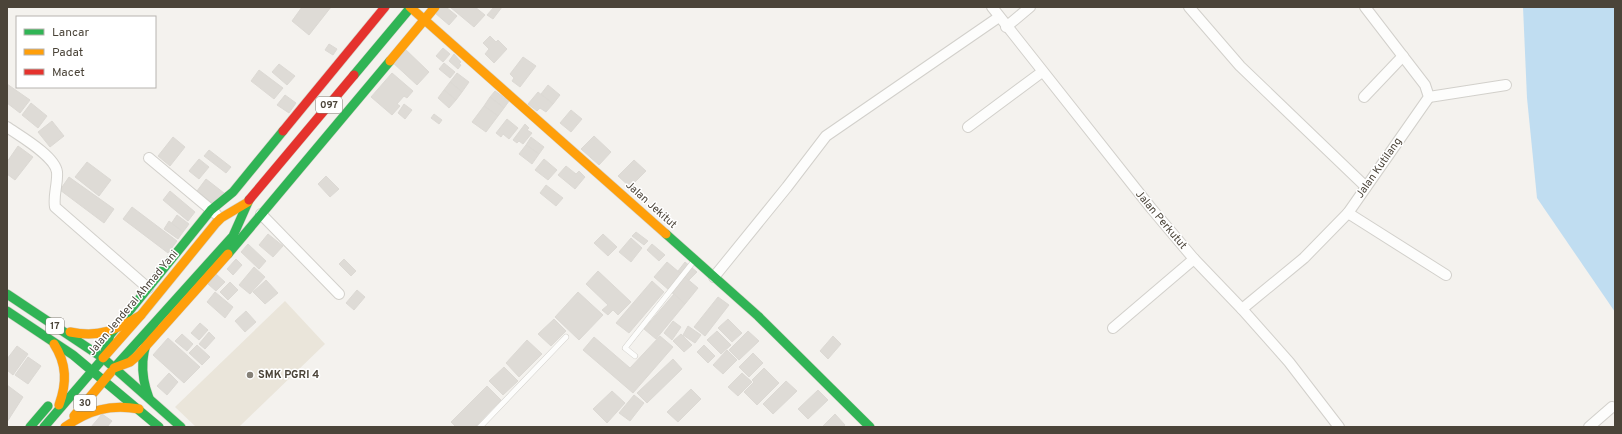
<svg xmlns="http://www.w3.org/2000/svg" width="1622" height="434" font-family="Overpass,sans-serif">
<rect width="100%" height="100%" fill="#f4f2ee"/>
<polygon fill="#eae5da" points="285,301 325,344 239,427 196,427 175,407"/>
<polygon fill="#c0ddf1" points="1523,7 1615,7 1615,312 1537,198 1527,98"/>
<g fill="#dedbd6" stroke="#dcd9d4">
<polygon points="302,7 331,7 309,35 292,21"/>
<polygon points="440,7 446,7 457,16 449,25 435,13"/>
<polygon points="450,7 475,7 485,15 474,27"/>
<polygon points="494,7 502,7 493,19 487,15"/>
<polygon points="490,36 496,42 498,40 507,49 494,63 485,54 489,49 483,43"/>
<polygon points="329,44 337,49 333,55 325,50"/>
<polygon points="404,48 429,72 417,85 391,61"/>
<polygon points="443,48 450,54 443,62 436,56"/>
<polygon points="454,54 461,62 459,64 461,65 458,69 449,61"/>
<polygon points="523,57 536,66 520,87 512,81 514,78 510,74"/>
<polygon points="444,63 455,72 450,78 439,69"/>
<polygon points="279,64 295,76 287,85 272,72"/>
<polygon points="259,70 283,88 274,99 251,81"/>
<polygon points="392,73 413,91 407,98 404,96 397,104 400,106 392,115 371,97"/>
<polygon points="457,73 469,82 462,92 450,82"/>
<polygon points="450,82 462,92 456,100 444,90"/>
<polygon points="7,84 30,100 20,113 7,103"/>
<polygon points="548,85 560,95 553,104 541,94"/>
<polygon points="444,90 456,100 449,108 438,98"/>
<polygon points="495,91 509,101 504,108 490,97"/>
<polygon points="538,92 553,104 546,112 540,108 537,111 528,104"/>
<polygon points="285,95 296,103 289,113 277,105"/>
<polygon points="490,97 504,108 498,116 484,106"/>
<polygon points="31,103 47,116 38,128 22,115"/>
<polygon points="404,104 412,110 405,119 398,113"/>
<polygon points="484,106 498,116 486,132 472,122"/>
<polygon points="571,110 582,119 571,132 560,123"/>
<polygon points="434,114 442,120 439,124 431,118"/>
<polygon points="507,119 518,128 509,139 503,134 501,137 496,133"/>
<polygon points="52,121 64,136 50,147 38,132"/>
<polygon points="525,124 529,128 527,130 532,133 523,144 519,141 517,143 513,140"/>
<polygon points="594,136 611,152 599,165 581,149"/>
<polygon points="173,137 185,147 170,166 158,156"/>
<polygon points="531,137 544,147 539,154 526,145"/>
<polygon points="526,145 539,154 532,164 519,154"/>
<polygon points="18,146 33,157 15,180 7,174 7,162"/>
<polygon points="209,150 231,167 226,173 204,156"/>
<polygon points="199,159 209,167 199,179 189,171"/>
<polygon points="544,159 557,170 548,180 535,170"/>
<polygon points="634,160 646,171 630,187 618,176"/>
<polygon points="87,162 111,180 99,196 75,177"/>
<polygon points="566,166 576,174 579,171 585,177 575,189 558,175"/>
<polygon points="326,176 339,189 330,197 318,184"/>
<polygon points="69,177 114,209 104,223 60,190"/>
<polygon points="206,179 224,193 215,205 197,191"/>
<polygon points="546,185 563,198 556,206 540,193"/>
<polygon points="170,191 195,212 188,221 163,200"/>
<polygon points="132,207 177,241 168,253 123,219"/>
<polygon points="177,215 189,224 183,232 171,224"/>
<polygon points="169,221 183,232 178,239 164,229"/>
<polygon points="636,232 648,241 644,245 632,236"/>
<polygon points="268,234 283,246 273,257 259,245"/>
<polygon points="603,234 617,247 608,256 594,243"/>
<polygon points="631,238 642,248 631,262 619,252"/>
<polygon points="248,244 266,261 259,269 241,252"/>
<polygon points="652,244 665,255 659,261 647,250"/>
<polygon points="236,259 242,265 233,275 227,269"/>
<polygon points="344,259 356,271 351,276 339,264"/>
<polygon points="667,262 698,288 685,304 654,277"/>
<polygon points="685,262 697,272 689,280 678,271"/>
<polygon points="254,267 265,277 250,294 239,285"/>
<polygon points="598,271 631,302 618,315 613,310 608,315 602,310 608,305 586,284"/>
<polygon points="216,274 225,282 216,291 208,284"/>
<polygon points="266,280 278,293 265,304 253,292"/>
<polygon points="652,281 664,292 629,333 616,323"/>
<polygon points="230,282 238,290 228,300 220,292"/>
<polygon points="357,290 365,297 354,310 346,303"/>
<polygon points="215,292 233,307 225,318 207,302"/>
<polygon points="578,292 603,315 579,340 555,317"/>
<polygon points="674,294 685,304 656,339 644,329"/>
<polygon points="718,297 729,305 705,336 694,327"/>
<polygon points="246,311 256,322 245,332 235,321"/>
<polygon points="554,319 566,331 551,346 538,334"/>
<polygon points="728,319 742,333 732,342 718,328"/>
<polygon points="673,321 681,327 672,340 664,333"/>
<polygon points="200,323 208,330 199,340 191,333"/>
<polygon points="688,326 701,335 695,343 683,335"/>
<polygon points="717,331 731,345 721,354 707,340"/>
<polygon points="748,331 759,341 739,360 729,350"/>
<polygon points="209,332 215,338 205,349 199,344"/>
<polygon points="182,334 193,344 187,351 175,341"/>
<polygon points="681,334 692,345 684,352 673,341"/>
<polygon points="660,336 673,347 633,393 583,350 594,337 630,368"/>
<polygon points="833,336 841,344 828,359 820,351"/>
<polygon points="168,338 200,367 184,383 153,355"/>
<polygon points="527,340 542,354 519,377 506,363"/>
<polygon points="197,345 210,357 202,365 189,353"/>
<polygon points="704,345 715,356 708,363 697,352"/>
<polygon points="17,346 28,354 13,375 7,370 7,359"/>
<polygon points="727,350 737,360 723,374 713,365"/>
<polygon points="753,353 763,363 749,377 739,367"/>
<polygon points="28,357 41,366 28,384 15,375"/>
<polygon points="673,359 682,369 647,403 637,393"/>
<polygon points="504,367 518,381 503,395 489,381"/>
<polygon points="764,368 779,383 757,405 744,392 754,382 752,380"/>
<polygon points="169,373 178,382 167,395 157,386"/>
<polygon points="742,373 752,382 738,396 728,387"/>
<polygon points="786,381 797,391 773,414 763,404"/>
<polygon points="7,385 23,397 7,422"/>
<polygon points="487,386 501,400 475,427 456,427 451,422"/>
<polygon points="691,389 701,399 678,422 667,412"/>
<polygon points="818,390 828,400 808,419 798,409"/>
<polygon points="612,391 625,403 607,423 593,409"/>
<polygon points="634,395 644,403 630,421 619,413"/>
<polygon points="102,414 112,421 107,427 91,427"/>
<polygon points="835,414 845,425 843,427 822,427"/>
</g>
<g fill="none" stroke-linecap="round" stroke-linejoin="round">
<g stroke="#d2d0cb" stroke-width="6">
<g id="lane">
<polyline points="635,356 625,348 694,261"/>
<polyline points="480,427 566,337"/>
</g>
</g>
<g stroke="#d2d0cb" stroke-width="12">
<g id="street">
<polyline points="992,7 1151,208 1194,259 1242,309 1289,362 1339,427"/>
<polyline points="1189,7 1240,66 1366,187"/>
<polyline points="1006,27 1030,7"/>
<polyline points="1364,97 1403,56"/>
<polyline points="1429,97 1506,85"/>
<path d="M7 127C20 136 55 156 57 172 58 184 53 195 55 207L148 288"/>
<polyline points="968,127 1042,72"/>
<polyline points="149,158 216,214"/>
<polyline points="1348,213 1446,275"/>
<polyline points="261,214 339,294"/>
<polyline points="714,277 787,187 826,136 999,17"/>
<polyline points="1242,309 1304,258 1348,213 1429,97 1425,85 1365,7"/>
<polyline points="1113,328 1194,259"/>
<polyline points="1589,427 1612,407"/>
</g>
</g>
<g stroke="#d3cfc5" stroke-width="10">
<g id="fast">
<polyline points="354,75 411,7"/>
<polyline points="666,234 758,316 870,427"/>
<polyline points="228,254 390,61"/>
<polyline points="7,294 103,358 181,427"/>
<polyline points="7,311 73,355 159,427"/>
<polyline points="103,358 110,335 211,210 233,192 283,131"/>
<polyline points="114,368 233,236 249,200"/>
<path d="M149 398C139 372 141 350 154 325"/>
<polyline points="30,427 48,406"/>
<polyline points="44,427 100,362"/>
</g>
</g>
<g stroke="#d3cfc5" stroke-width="10">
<g id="slow">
<polyline points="410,7 666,234"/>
<polyline points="390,61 435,7"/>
<path d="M70 332C100 338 116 330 141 315"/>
<path d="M54 344C67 364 67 383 59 405"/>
<polyline points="103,358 141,315 216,223 221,218 248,202"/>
<polyline points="114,368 130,362 137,356 228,254"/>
<polyline points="74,416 111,372"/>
<path d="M65 427C89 410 110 404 139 409"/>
</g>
</g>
<g stroke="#d3cfc5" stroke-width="10">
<g id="jam">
<polyline points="283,131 385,7"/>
<polyline points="249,200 354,75"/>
</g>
</g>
<use href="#lane" stroke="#fdfdfc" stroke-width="5"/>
<use href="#street" stroke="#fdfdfc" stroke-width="10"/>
<use href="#fast" stroke="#30b455" stroke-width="9"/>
<use href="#slow" stroke="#ff9f0a" stroke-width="9"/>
<use href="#jam" stroke="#e5322d" stroke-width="9"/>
</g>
<circle fill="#868178" stroke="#fff" stroke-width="1.5" cx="250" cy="375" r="4"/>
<g text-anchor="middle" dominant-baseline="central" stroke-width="3" stroke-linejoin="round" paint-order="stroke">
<g fill="#fff" stroke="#817c74" stroke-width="1">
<rect x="316" y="97" width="26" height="16" rx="3"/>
<rect x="46" y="318" width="18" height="16" rx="3"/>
<rect x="74" y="395" width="22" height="16" rx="3"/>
</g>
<g font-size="10" font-weight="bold" fill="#4b4439">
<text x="329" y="105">097</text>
<text x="55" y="326">17</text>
<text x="85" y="403">30</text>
</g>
<g font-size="11" fill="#4b4439" stroke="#fff">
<text transform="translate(1379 168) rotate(-55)">Jalan Kutilang</text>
<text transform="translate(651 205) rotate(42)">Jalan Jekitut</text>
<text transform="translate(1161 220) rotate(50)">Jalan Perkutut</text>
<text transform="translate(133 303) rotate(-50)">Jalan Jenderal Ahmad Yani</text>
</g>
<g font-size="11" font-weight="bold" fill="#4b4439" stroke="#fff" text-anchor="start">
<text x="258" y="375">SMK PGRI 4</text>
</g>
</g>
<rect width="1622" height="434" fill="none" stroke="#4b4439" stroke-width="16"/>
<rect x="16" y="16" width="140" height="72" fill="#ffffff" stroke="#b7b4b0"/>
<rect x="24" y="29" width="20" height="6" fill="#30b455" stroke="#b7b4b0"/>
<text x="52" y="36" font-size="12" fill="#4b4439">Lancar</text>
<rect x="24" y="49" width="20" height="6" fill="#ff9f0a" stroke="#b7b4b0"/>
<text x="52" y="56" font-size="12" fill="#4b4439">Padat</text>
<rect x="24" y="69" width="20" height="6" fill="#e5322d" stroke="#b7b4b0"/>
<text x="52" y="76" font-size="12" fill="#4b4439">Macet</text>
</svg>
